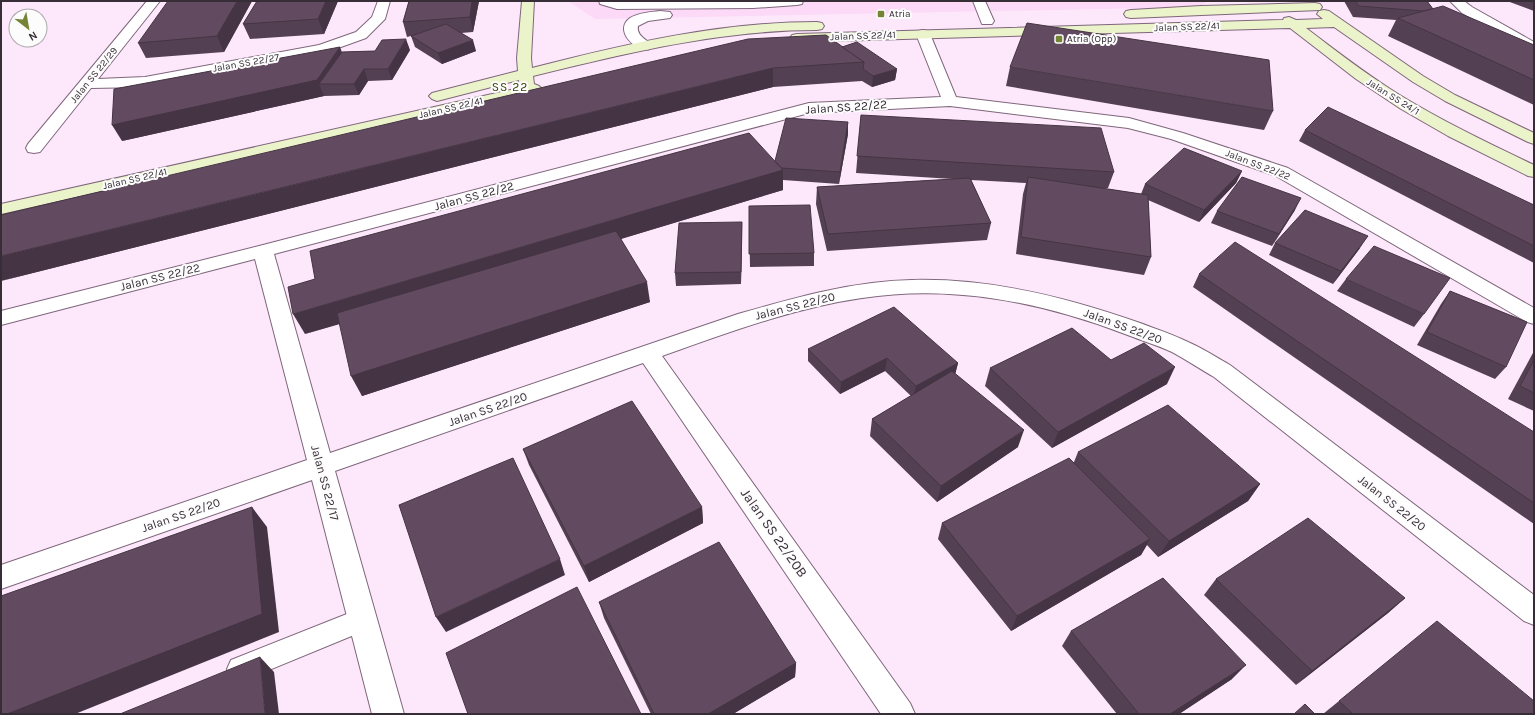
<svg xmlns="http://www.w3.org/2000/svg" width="1535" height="715" font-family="Karla,sans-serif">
<rect width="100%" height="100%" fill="#fde7fb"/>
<polygon fill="#fbd9f7" points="568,1 1207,1 1201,7 595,19"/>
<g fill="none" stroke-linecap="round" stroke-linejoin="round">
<g stroke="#7e667b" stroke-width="2">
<polygon id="lane" points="362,608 371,612 374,620 371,628 240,682 231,678 227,669 231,660"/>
</g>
<g stroke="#7e667b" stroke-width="2">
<g id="street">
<polygon points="147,1 160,1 98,79 145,77 319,45 356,32 372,17 378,1 390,1 385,19 366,38 327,52 145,87 91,88 40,152 34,153 28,152 26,148 28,144"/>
<polygon points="599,1 803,1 802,4 797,5 753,8 617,9 600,4"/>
<polygon points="973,1 985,1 994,21 992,24 982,24"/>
<polygon points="1450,1 1464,1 1472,7 1534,42 1534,52 1529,51 1462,13"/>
<path d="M660 11 670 12 672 15 670 18 648 21 638 26C636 36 647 39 652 46L650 49C636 53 613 30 630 18 638 13 651 12 660 11Z"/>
<path d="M923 30 928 31 930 34 956 97 1129 118 1183 133 1288 168 1534 308V324L1527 322 1276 176 1171 139 1128 128 950 106 809 113 274 254 330 453 738 314C794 298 853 281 912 280 990 278 1067 297 1140 323 1156 329 1172 334 1188 342 1202 348 1216 357 1230 365L1534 595V625L1524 621 1214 377C1200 369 1187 360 1172 352 1157 345 1140 340 1125 334 1040 302 952 284 862 298 793 308 727 333 662 356L910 703 915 714H881L643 363 335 471 404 714H372L312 480 1 589V565L307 460 255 259 1 325V311L263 245 809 103 941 97 916 34 918 31Z"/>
</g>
</g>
<g stroke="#7e667b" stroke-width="2">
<g id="secondary">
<path d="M522 1H534L531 58 532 68C626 44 720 22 817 22L822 23 824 26 822 29 817 30C720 30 627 53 533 76L534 84 539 86 542 89 539 92 1 214V204L519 88V80L437 101 432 99 429 96 432 93 518 71 517 58Z"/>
<polygon points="1315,3 1320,4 1322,7 1320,10 1131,18 1126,17 1124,14 1126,11 1131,10 1201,6"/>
<path d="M1324 10 1329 11 1423 76 1455 95 1534 133V144L1528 142 1445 101 1413 82 1334 27 1306 28C1336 51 1366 74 1398 94 1442 121 1488 143 1534 165V177L1528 176 1448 136 1401 109 1356 79 1290 28 797 42 792 41 790 38 792 35 797 34 1283 20 1284 18 1289 17 1296 20 1323 19 1317 14 1319 11Z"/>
</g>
</g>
<use href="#lane" fill="#fff" fill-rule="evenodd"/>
<use href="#street" fill="#fff" fill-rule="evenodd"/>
<use href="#secondary" fill="#ebf3ca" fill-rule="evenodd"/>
</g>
<g fill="#544053">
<polygon points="252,1 224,52 146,58 138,43"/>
<polygon points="257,1 338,1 324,34 250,39 243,24"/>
<polygon points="409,1 479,1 473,32 461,33 476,51 442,64 415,47 411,36 407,37 403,22"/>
<polygon points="1344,1 1427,1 1433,9 1534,45 1534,105 1388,36 1396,20 1353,17"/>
<polygon points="1507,1 1534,1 1534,11"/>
<polygon points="842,47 897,69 895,80 872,87 862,81 773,87 1,281"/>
<polygon points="410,50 392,80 368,81 359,95 324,96 122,141 342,52"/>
<polygon points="1010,67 1273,111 1264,130 1006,86"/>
<polygon points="861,115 1114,172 1108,188 1101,188 1141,194 1145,184 1242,171 1236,183 1199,222 1148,200 1151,257 1144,275 1016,254 1023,194 1026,183 971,180 991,223 987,240 827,251 816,204 817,187 953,179 856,173"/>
<polygon points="848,122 848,134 839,184 783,180 783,190 621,239 650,302 362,396 340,324 305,334 775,161"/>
<polygon points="1305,130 1534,205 1534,263 1299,141"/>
<polygon points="749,206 814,253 814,266 750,267"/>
<polygon points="1295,210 1272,246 1211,223 1217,211"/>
<polygon points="742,222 741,284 676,286 675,273"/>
<polygon points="1275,243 1360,248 1333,284 1269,255"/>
<polygon points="1199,274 1534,432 1534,524 1193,287"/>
<polygon points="1346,279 1424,314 1414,327 1337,291"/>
<polygon points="1450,291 1506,367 1495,379 1417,345 1441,304"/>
<polygon points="808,349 958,363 955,374 1018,447 937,502 870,436 872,419 911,396 885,371 840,394 808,361"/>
<polygon points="1534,351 1534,411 1508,399"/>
<polygon points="1111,360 1167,384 1052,448 985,386 990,368"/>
<polygon points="523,449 702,507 703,523 589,582 529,465"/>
<polygon points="1078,452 1260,484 1248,501 1158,557 1147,545 1141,555 1011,631 938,539 942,523 1074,462"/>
<polygon points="1216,579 1405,598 1388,613 1296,685 1204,595"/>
<polygon points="599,602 796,663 795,677 733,714 651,714 604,618"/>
<polygon points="1071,631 1232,679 1179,714 1117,714 1062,646"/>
<polygon points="1339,701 1534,714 1323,714"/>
</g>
<g fill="#453443">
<polygon points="237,1 252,1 224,52 217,36"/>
<polygon points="326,1 338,1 324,34 318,19"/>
<polygon points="472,1 479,1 473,32 470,17"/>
<polygon points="406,39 410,50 392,80 388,69"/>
<polygon points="473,40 476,51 442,64 438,53"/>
<polygon points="340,47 346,63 319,84 324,96 122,141 112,125"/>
<polygon points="773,68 773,87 1,281 1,256"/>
<polygon points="364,69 368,81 359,95 354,84"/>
<polygon points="897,69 895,80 872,87 873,76"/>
<polygon points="848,122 848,134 839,184 840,172"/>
<polygon points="783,170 783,190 305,334 293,314"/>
<polygon points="1242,171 1236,183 1199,222 1204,210"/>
<polygon points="1301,198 1295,210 1272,246 1279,234"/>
<polygon points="742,222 742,234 741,284 741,272"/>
<polygon points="1368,236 1360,248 1333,284 1341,271"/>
<polygon points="647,282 650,302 362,396 351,376"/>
<polygon points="887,358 885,371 840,394 841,382"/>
<polygon points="958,363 955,375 913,398 916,386"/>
<polygon points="1175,367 1167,384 1052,448 1058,432"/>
<polygon points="1024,430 1018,447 937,502 941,486"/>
<polygon points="1260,484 1248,501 1158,557 1169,541"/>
<polygon points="252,507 267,527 279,632 75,714 7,714"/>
<polygon points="702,507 703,523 589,582 584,566"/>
<polygon points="1150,539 1141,555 1011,631 1017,616"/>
<polygon points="560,559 565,575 446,632 436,617"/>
<polygon points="1405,598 1388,613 1296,685 1312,671"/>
<polygon points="260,657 274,672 279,714 265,714"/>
<polygon points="796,663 795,677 733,714 708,714"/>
<polygon points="1246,665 1232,679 1179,714 1170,714"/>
</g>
<g fill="#624b60" stroke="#453443">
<polygon points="168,1 237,1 217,36 138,43"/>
<polygon points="257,1 326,1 318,19 243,24"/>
<polygon points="409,1 472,1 470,17 403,22"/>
<polygon points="1355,1 1427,1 1433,9 1423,11 1359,6"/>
<polygon points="1443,6 1534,45 1534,80 1398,18"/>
<polygon points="1027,23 1269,60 1273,111 1010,67"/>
<polygon points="446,24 473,40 438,53 411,36"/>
<polygon points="826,35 864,62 773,68 1,256 1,215 748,39"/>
<polygon points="406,39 388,69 364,69 354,84 319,84 342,52 375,51 382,40"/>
<polygon points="857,42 897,69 873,76 863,69 864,62 842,47"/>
<polygon points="340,47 317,80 112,125 114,89"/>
<polygon points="1328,107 1534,205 1534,246 1305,130"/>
<polygon points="861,115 1101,128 1114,172 857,156"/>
<polygon points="786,118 848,122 840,172 781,168 775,161"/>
<polygon points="749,133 783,170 293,314 288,287 315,279 310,251"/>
<polygon points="1184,148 1242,171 1204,210 1145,184"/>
<polygon points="1028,177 1148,195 1151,257 1021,237"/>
<polygon points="1242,177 1301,198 1279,234 1217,211"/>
<polygon points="970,178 991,223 828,234 817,187"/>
<polygon points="810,205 814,253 749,254 749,206"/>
<polygon points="1305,210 1368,236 1341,271 1275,243"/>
<polygon points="742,222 741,272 675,273 679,223"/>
<polygon points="616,231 647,282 351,376 337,313"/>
<polygon points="1235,242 1534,432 1534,503 1199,274"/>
<polygon points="1374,246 1450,278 1424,314 1346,279"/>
<polygon points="1450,291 1527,322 1506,367 1427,332"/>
<polygon points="894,307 958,363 916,386 887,358 841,382 808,349"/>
<polygon points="1072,328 1111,360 1144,343 1175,367 1058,432 990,368"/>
<polygon points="1534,360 1534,393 1520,386"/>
<polygon points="952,371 1024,430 941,486 872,419"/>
<polygon points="632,401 702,507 584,566 523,449"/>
<polygon points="1168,405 1260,484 1169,541 1078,452"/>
<polygon points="513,458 560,559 436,617 399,505"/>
<polygon points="1069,458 1150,539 1017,616 942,523"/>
<polygon points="252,507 262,614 7,714 1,714 1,596"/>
<polygon points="1308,518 1405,598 1312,671 1216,579"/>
<polygon points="719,542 796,663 708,714 654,714 599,602"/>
<polygon points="1163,578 1246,665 1170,714 1139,714 1071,631"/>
<polygon points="577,587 641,714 468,714 446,653"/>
<polygon points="1437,621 1534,701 1534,714 1353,714 1339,701"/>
<polygon points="260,657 265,714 120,714"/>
<polygon points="1305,704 1315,714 1294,714"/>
</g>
<g fill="#758535" stroke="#fcfcfc" stroke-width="1.5">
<rect x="877" y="10" width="8" height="8" rx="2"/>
<rect x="1055" y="35" width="8" height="8" rx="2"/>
</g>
<g text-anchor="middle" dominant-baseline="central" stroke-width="4" stroke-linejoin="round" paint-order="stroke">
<g font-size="10" fill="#372d36" stroke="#fcfcfc" text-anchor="start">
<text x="889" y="14">Atria</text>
<text x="1067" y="39">Atria (Opp)</text>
</g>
<g font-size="10" fill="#372d36" stroke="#fcfcfc">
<text transform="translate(1187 27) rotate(-2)">Jalan SS 22/41</text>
<text transform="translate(863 36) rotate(-2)">Jalan SS 22/41</text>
<text transform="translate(246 63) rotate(-10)">Jalan SS 22/27</text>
<text transform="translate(94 75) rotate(-51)">Jalan SS 22/29</text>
<text transform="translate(1393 97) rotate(32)">Jalan SS 24/1</text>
<text transform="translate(451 108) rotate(-13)">Jalan SS 22/41</text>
<text transform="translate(1258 165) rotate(21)">Jalan SS 22/22</text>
<text transform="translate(135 179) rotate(-13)">Jalan SS 22/41</text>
</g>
<g font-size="12" letter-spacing="1" fill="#374205" stroke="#fcfcfc">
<text x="510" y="87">SS 22</text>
</g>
<g font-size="12" fill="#372d36" stroke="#fcfcfc">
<text transform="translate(846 107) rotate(-4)">Jalan SS 22/22</text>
<text transform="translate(474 196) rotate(-15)">Jalan SS 22/22</text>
<text transform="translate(160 277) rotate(-14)">Jalan SS 22/22</text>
<text transform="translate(795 306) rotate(-14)">Jalan SS 22/20</text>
<text transform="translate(1123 326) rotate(20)">Jalan SS 22/20</text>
<text transform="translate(488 409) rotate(-19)">Jalan SS 22/20</text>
<text transform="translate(325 483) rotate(75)">Jalan SS 22/17</text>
<text transform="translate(1392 503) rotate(38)">Jalan SS 22/20</text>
<text transform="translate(181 515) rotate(-19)">Jalan SS 22/20</text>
</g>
<g font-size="14" fill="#372d36" stroke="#fcfcfc">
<text transform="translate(774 533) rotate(55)">Jalan SS 22/20B</text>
</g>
</g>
<rect width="1535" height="715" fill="none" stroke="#372d36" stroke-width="4"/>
<g transform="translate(28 28) rotate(149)"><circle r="19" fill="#fcfcfc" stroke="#ada9ad"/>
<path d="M0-3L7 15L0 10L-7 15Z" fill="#758535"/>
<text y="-6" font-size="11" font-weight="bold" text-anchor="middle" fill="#372d36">N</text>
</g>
</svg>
